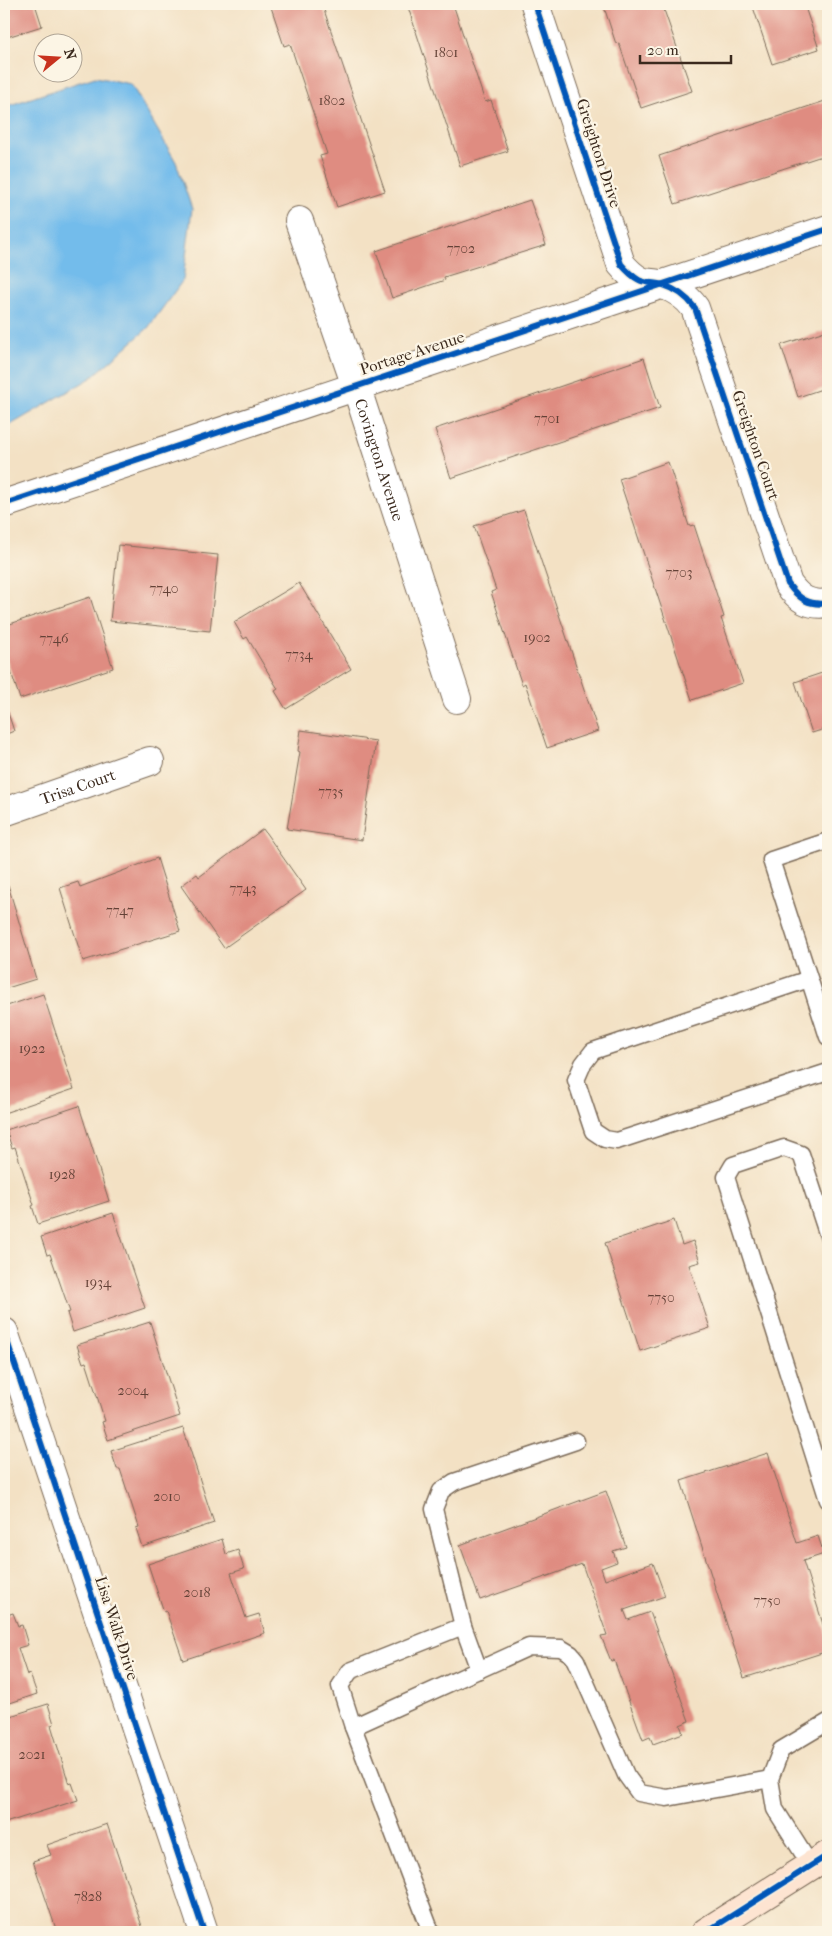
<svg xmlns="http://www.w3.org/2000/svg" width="832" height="1936" font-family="'IM FELL French Canon',serif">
<rect width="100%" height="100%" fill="#fcf5e5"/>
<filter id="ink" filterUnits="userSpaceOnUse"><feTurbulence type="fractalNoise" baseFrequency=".02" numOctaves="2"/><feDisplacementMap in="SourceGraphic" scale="10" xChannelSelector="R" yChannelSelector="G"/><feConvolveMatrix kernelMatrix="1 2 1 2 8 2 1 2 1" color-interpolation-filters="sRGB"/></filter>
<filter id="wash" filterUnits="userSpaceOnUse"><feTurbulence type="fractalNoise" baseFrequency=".0096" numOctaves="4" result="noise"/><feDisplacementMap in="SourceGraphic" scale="20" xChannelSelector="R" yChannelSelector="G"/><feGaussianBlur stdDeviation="1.12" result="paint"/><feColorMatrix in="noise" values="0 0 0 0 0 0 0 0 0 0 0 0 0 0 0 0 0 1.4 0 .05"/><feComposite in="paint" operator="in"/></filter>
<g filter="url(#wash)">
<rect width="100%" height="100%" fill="#f3e1c4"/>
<polygon fill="#73bceb" stroke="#577384" points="95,77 131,84 176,162 192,209 183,280 148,328 91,378 7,427 4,427 4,107"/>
<g id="blocks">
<g fill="#df8c81">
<polygon points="4,4 35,4 42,26 4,38"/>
<polygon points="270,4 322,4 385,191 337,207 320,156 327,154 290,44 284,46"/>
<polygon points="407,4 453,4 485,102 491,100 508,151 460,166"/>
<polygon points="603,4 662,4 692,91 641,108 619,43 616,44"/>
<polygon points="752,4 804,4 819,49 772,64"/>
<polygon points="828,100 828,154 675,204 659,156"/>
<polygon points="530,200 546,245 444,277 445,280 392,298 376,251"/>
<polygon points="828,330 828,387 798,397 781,345"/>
<polygon points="644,358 660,408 451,478 435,429"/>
<polygon points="668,462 689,526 694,525 724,617 721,618 743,683 692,700 619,479"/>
<polygon points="524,510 598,731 547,748 525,683 522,685 491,592 496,590 474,526"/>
<polygon points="118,545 218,555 210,631 110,621"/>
<polygon points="299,583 351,669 286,709 275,691 278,689 247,637 244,639 234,622"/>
<polygon points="90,597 113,668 20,699 4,651 4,626"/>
<polygon points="828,671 828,728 812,733 795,682"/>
<polygon points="4,701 14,731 4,735"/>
<polygon points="301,730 376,741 362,840 287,829 300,752 298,751"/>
<polygon points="263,829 306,890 224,948 181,886 197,874 199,877"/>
<polygon points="157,858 180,931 83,961 60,888 78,882 80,887"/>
<polygon points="8,885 36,979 4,989 4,886"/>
<polygon points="43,994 74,1089 4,1113 4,1007"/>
<polygon points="79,1106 109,1201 38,1224 32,1206 34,1205 15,1147 12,1148 6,1130"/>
<polygon points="113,1213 145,1308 73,1332 67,1313 70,1312 50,1254 47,1255 41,1237"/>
<polygon points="674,1220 682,1245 693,1241 700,1262 689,1265 710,1328 640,1351 605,1243"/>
<polygon points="150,1322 180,1416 108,1440 102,1422 105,1421 86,1362 83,1363 77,1345"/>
<polygon points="183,1428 214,1523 142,1547 136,1528 139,1527 120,1469 117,1469 111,1451"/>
<polygon points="768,1453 797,1543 818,1536 824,1554 803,1561 828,1640 828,1651 744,1678 681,1481"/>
<polygon points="606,1491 626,1547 613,1551 617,1562 601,1568 605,1580 653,1563 665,1596 624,1610 628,1620 650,1612 689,1721 680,1725 683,1733 653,1744 650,1737 643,1740 614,1660 611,1661 601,1636 607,1635 582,1564 480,1600 460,1545"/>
<polygon points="222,1539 226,1554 238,1550 244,1569 231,1573 246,1618 259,1614 265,1633 183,1660 166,1611 164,1612 148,1564"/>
<polygon points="13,1613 18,1626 22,1625 28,1645 18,1648 27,1675 30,1674 37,1694 4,1705 4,1616"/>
<polygon points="48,1704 54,1724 51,1725 69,1784 72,1783 78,1800 5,1823 4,1818 4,1718"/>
<polygon points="107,1824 144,1932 57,1932 33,1861 51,1855 47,1845"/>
</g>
</g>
</g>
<g filter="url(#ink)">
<use href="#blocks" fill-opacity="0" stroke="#7b6a58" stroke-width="1"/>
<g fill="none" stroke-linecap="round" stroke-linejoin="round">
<g stroke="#7b6a58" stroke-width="19">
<g id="service">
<polyline points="828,841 771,860 828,1037"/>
<polyline points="809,979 593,1051 583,1064 576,1080 593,1131 605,1139 617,1141 828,1072"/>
<polyline points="828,1236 801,1154 784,1148 733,1165 726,1177 828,1500"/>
<polyline points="479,1670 463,1626 434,1509 441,1491 454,1482 576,1441"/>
<polyline points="353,1727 529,1647 561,1648 571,1654 576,1660 626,1775 639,1793 667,1798 770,1779"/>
<polyline points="811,1866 775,1809 770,1779 781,1750 828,1722"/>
<polyline points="431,1932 353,1727 340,1686 350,1671 463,1626"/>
</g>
</g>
<g stroke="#7b6a58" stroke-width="30">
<g id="minor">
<path d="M535 4 621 264C626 270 632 276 639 280 646 284 655 282 663 285 676 289 687 297 695 308L788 584C799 599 809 606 828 603"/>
<path id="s1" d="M299 221 356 386 457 699"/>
<polyline points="4,504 828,229"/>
<path id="s2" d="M4 812 150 761"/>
<polyline points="4,1332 204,1932"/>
</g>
</g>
<g stroke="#7b6a58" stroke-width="30">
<polyline id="secondary" points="706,1932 828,1855"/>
</g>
<use href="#service" stroke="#fff" stroke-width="16"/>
<use href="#minor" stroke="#fff" stroke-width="28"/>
<use href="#secondary" stroke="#fde4d1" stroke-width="28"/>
<g stroke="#fcf5e5" stroke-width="9">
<g id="cycleway">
<path d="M535 4 621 264C626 270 632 276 639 280 646 284 655 282 663 285 676 289 687 297 695 308L788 584C799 599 809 606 828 603"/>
<polyline points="4,504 828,229"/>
<polyline points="4,1332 204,1932"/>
<polyline points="706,1932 828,1855"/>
</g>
</g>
<use href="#cycleway" stroke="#0057b8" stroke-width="6"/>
</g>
</g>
<g text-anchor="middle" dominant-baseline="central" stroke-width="4.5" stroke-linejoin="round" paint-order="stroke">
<g font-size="14" fill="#644237">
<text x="446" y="52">1801</text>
<text x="332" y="100">1802</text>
<text x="461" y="248">7702</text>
<text x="547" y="418">7701</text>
<text x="679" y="572">7703</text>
<text x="164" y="588">7740</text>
<text x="537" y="637">1902</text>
<text x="54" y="638">7746</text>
<text x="299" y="654">7734</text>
<text x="331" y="791">7735</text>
<text x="243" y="888">7743</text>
<text x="120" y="910">7747</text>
<text x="32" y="1048">1922</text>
<text x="62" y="1174">1928</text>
<text x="98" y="1282">1934</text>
<text x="661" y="1297">7750</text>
<text x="133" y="1390">2004</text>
<text x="167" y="1496">2010</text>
<text x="197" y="1592">2018</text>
<text x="767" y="1600">7750</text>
<text x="32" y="1754">2021</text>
<text x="88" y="1896">7828</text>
</g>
<g font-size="16" fill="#3b2a1e" stroke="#fcf5e5">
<text transform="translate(599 153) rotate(72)">Greighton Drive</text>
<text transform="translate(412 353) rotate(-18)">Portage Avenue</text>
<text transform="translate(756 445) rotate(71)">Greighton Court</text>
<text stroke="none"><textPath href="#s1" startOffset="252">Covington Avenue</textPath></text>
<text stroke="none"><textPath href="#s2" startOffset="78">Trisa Court</textPath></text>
<text transform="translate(117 1628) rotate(72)">Lisa Walk Drive</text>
</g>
</g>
<rect width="832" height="1936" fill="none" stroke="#fcf5e5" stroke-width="20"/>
<g transform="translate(58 58) rotate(72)"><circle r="24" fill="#fcf5e5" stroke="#afa495"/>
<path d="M0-4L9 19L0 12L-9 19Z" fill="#c8321e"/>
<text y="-8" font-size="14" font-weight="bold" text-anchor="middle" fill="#3b2a1e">N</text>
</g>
<path d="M640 55v8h91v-8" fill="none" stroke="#3b2a1e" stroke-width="2.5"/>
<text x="647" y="55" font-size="15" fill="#3b2a1e" stroke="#fcf5e5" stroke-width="4" paint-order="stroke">20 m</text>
</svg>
